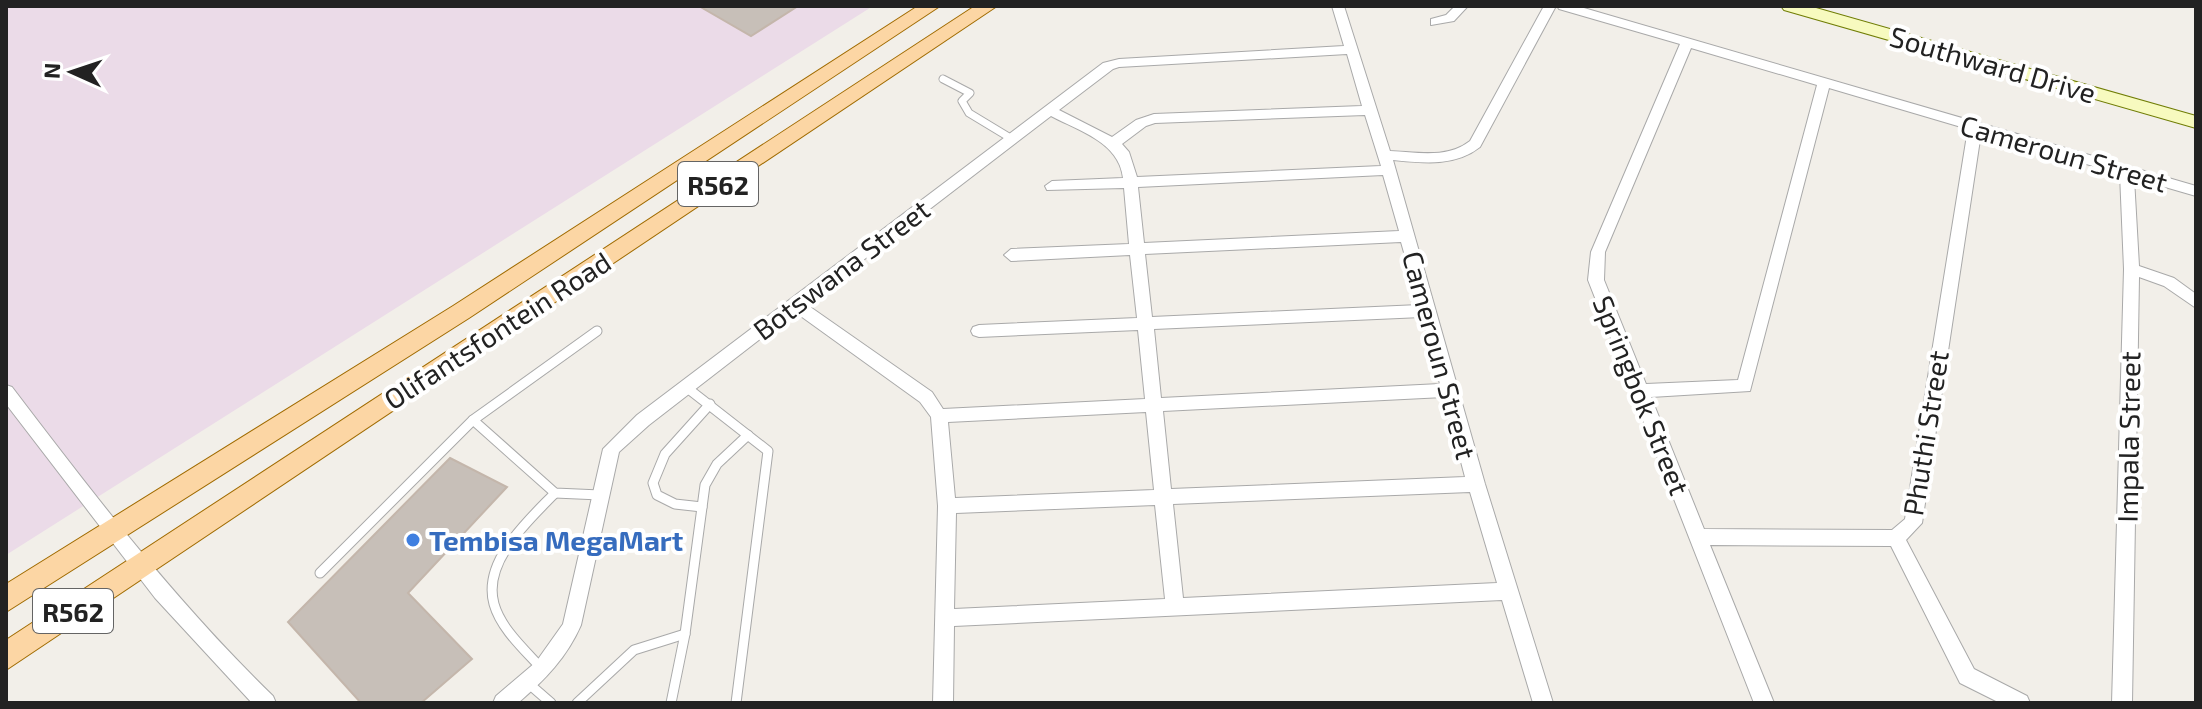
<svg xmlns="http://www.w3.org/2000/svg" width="2202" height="709" font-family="'Exo 2',sans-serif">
<rect width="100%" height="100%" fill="#f2efe9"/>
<polygon fill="#ebdbe8" points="6,6 873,6 6,555"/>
<g fill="#c7bfb8" stroke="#c4b6ab" stroke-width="2">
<polygon points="699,6 798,6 751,36"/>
<polygon points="450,458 507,487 408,593 472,659 421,703 361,703 288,622"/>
</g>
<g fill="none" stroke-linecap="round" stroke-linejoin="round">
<g stroke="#a9a9a9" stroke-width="9">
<polyline id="lane-far1" points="943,79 970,93 962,101 969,113 1012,139"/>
</g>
<g stroke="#a9a9a9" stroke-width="11">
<g id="lane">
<polyline points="686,387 768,451 736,703"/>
<polyline points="473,420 555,493 600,495"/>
<polyline points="702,507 675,504 657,495 653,483 665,454 710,404"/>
<polyline points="320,573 473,420 597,331"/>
<path d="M542 669C525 650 501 629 494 604 482 561 529 520 555 493"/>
<polyline points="528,683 551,703"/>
<polyline points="577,703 634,650 685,634"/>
<polyline points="671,703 685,634 705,485 717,464 748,435"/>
</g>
</g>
<g stroke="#a9a9a9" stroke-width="2">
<g id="street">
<path d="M1332 6H1344L1390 151C1417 152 1447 159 1470 141L1544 6H1556L1480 147C1455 167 1423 163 1393 160L1485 484 1553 703H1533L1502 600 954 626 953 703H933L938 506 931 417 920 402 795 312 649 425 619 452 581 625C567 657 545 680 518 703H493L496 696 536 662 563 624 603 449 637 415 1103 63 1119 59 1344 46ZM1347 54 1362 106 1154 114 1136 120 1112 137 1059 110 1113 69 1119 67ZM1365 115 1381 166 1137 177 1129 152 1122 144 1146 126 1155 123ZM1051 116C1079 131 1119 142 1123 178L1052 181 1045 186 1047 190 1124 188 1129 244 1011 249 1004 255 1011 261 1130 255 1137 318 979 325 973 327 971 331 973 335 979 337 1138 330 1145 399 943 409 932 392 806 304ZM1383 175 1399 231 1144 243 1138 187ZM1401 242 1419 305 1152 317 1145 254ZM1422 317 1440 384 1161 398 1154 329ZM1444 397 1465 477 1171 489 1163 411ZM1146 412 1154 490 955 498 948 422ZM1470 492 1497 583 1183 598 1173 504ZM1155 505 1165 599 954 609 956 513Z"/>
<polygon points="1455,6 1468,6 1454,21 1431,25 1431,19 1446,15"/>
<path d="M1557 6H1577L2196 186V196L2134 178 2139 266 2174 278 2196 294V308L2164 286 2139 277 2132 703H2112L2124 269 2120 174 1981 133 1922 523 1906 540 1974 669 2027 696 2030 703H2000L1960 683 1891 546 1710 545 1774 703H1754L1588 280 1591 252 1680 44 1559 9ZM1691 48 1817 85 1738 380 1646 384 1604 280 1605 252ZM1829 88 1968 129 1905 519 1892 530 1704 529 1651 397 1750 391Z"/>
<path d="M6 385 12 387C94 495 176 602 273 696L276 703H252L155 598 6 404Z"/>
</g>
</g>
<g stroke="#707d05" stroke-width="2">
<polygon id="secondary" points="1781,6 1809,6 2196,116 2196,128 1784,10"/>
</g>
<g stroke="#a06b00" stroke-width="2">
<g id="primary">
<polygon points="918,6 940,6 469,318 6,612 6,584 453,306"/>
<polygon points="975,6 997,6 6,670 6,640"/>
</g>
</g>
<use href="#lane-far1" stroke="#fff" stroke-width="7"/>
<use href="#lane" stroke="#fff" stroke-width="9"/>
<use href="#street" fill="#fff" fill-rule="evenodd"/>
<use href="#secondary" fill="#f7fabf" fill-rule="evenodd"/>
<use href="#primary" fill="#fcd6a4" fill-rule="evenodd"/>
</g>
<circle fill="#3f7fe0" stroke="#fff" stroke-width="3" cx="413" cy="540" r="8"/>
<g text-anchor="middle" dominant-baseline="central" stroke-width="8" stroke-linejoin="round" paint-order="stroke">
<g fill="#fff" stroke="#646464" stroke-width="2">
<rect x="678" y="162" width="80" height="44" rx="6"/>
<rect x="33" y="589" width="80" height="44" rx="6"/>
</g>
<g font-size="26" font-weight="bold" fill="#222">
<text x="718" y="184">R562</text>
<text x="73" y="611">R562</text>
</g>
<g font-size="28" fill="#222" stroke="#fff">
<text transform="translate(1993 64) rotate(16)">Southward Drive</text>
<text transform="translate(2064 153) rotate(16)">Cameroun Street</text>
<text transform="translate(841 269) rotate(-37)">Botswana Street</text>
<text transform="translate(497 330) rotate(-33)">Olifantsfontein Road</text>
<text transform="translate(1440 355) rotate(75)">Cameroun Street</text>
<text transform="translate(1642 395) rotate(68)">Springbok Street</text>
<text transform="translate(1925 433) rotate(-81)">Phuthi Street</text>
<text transform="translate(2128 437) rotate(-89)">Impala Street</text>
</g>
<g font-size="28" font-weight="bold" fill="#366cbe" stroke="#fff" text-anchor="start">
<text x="429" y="540">Tembisa MegaMart</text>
</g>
</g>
<rect width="2202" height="709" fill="none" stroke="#222222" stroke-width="16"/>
<g transform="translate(72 72) rotate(273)" stroke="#ffffff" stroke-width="6" paint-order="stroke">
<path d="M0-6L14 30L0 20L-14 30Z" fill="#222222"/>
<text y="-12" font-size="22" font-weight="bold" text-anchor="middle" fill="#222222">N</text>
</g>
</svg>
